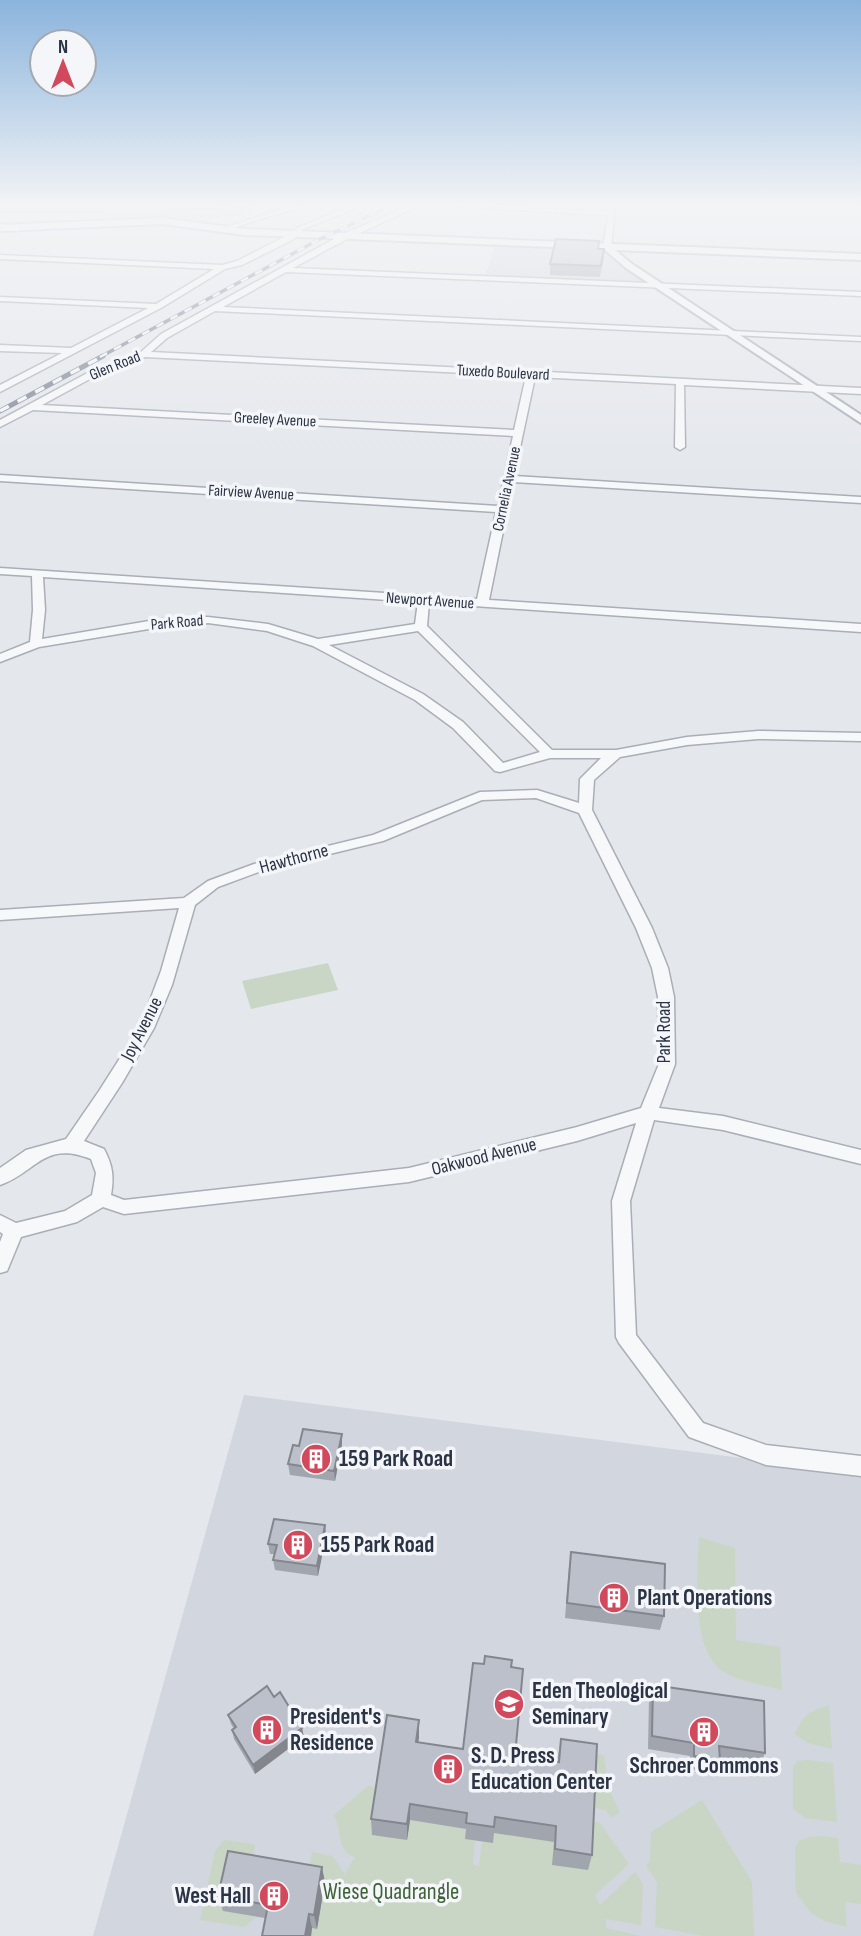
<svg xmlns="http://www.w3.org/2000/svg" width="861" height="1936" font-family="'Sofia Sans Condensed',sans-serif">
<rect width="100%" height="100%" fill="#e4e7ec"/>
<g fill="#d2d6de">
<polygon points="496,243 602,249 646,283 485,277"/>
<polygon points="244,1395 861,1473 861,1936 93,1936"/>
</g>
<g fill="#c9d6c5">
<polygon points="253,207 267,207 229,218 207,221 112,219 103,214 212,212"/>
<polygon points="328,963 338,990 251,1009 242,981"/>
<path d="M699 1537 735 1548 736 1640 780 1647 782 1690C765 1685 744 1682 729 1675 688 1656 698 1574 699 1537Z"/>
<path d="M829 1706 832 1749 808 1743 795 1734C802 1717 810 1709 829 1706Z"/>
<polygon points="600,1754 604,1756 608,1787 620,1813 611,1817 606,1810 591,1807 594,1756"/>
<polygon points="808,1760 833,1763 837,1822 805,1818 793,1809 793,1766 798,1761"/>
<path d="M368 1786 379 1788 410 1820 467 1829 466 1838 475 1840 473 1864 479 1866 482 1841 493 1842 494 1833 591 1821 600 1823 629 1864 595 1895 600 1905 635 1872 643 1884 641 1925 606 1919V1928L641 1936H311L312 1928 317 1929 307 1879 312 1852 332 1856 345 1874 355 1857C337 1853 342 1829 334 1815Z"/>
<polygon points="702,1800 752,1882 754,1936 704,1936 655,1927 657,1882 646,1866 650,1860 651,1832"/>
<polygon points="823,1836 838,1838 840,1862 861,1865 861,1904 845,1902 847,1927 824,1921 811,1913 796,1893 795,1848 799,1841 809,1837"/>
<polygon points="224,1840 254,1844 255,1847 251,1869 224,1911 256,1917 244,1927 200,1920 215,1851"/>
</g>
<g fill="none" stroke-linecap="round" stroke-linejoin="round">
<polyline stroke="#9fb4cc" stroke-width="2.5" points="0,212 149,212 247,207"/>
<g stroke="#a9aeb7" stroke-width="3">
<g id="minor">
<polygon points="289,207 300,207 226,230 220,229"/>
<polygon points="349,207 359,207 303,229 294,239 242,265 225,269 161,308 0,392 0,385 62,353 0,351 0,345 71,348 148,308 0,301 0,297 156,304 214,269 0,259 0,255 222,265 237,261 288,235 299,227"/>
<path d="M407 207H416L349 238 293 268 861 292V296L286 272 223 307 861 337V341L215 311 167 338 151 352 861 388V394L684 385 685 447 680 450 675 447 676 384 535 377 514 476 861 497V503L513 482 489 600 861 624V632L429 603 427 626 552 750H616L687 737 758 731 861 733V741L758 739 687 745 620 757 594 780 592 810 652 928 668 968 674 997 675 1064 659 1108 723 1116 861 1150V1164L723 1130 654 1120 630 1201 636 1335 703 1423 766 1445 861 1456V1476L766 1465 689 1437 619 1343 616 1337 612 1201 636 1123 577 1141 409 1182 124 1214 103 1207 77 1222 21 1237 7 1271 0 1273V1242L3 1234 0 1232V1215L16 1223 65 1211 92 1195 96 1173 91 1159C43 1140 36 1173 0 1185V1168L26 1150 66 1139 99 1091 129 1044 146 1011 161 971 179 908 0 920V910L184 898 208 881 254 864 373 835 480 792 537 790 579 803 580 779 601 758H550L500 772 495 771 453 728 415 700 313 646 267 631 208 623 161 627 39 647 0 662V654L30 642 33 610 32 576 0 574V568L477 599 496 512 0 481V475L498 506 513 436 33 410 0 427V420L93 370 141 352 161 334 343 234ZM145 357 526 376 514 430 42 405 99 374ZM43 577 418 602 415 624 318 639 268 624 208 617 161 619 42 639 45 610ZM418 631 540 752 503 763 463 722 423 694 329 645ZM536 798 579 813 636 928 652 968 658 997 659 1064 641 1108 577 1127 409 1168 124 1200 111 1195C114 1177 113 1166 104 1149L84 1141 122 1083 154 1028 172 985 195 905 218 887 264 870 383 841 482 800Z"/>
<polygon points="458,207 608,211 609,207 615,207 611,247 607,249 603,247 608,215"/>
</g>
</g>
<g stroke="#a9aeb7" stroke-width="4">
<polygon id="tertiary" points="162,218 245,229 861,254 861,260 615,250 632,264 861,415 861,423 626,268 604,249 245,235 162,224 0,231 0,225"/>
</g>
<g stroke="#a9aeb7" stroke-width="3">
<polygon id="secondary" points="0,224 22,228 17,231 0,230"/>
</g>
<use href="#minor" fill="#f7f8fa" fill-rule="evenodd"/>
<use href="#tertiary" fill="#f7f8fa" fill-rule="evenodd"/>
<use href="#secondary" fill="#fff" fill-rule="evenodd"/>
<g stroke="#7d8696" stroke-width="3.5">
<polyline id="rail-far1" points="100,357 320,239 388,207"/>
</g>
<g stroke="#7d8696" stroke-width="5">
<polyline id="rail" points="0,411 103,356"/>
</g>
<use href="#rail-far1" stroke="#f4f6f9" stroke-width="2.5" stroke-dasharray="8" stroke-linecap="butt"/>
<use href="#rail" stroke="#f4f6f9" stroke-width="3.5" stroke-dasharray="10" stroke-linecap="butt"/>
</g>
<g fill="#a1a5ae">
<polygon points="599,241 598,249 603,260 600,277 550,275 550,264"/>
<polygon points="342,1434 342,1445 335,1481 290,1475 288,1464 299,1446"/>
<polygon points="325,1525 326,1536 318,1576 275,1570 273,1560 275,1554 270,1554 268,1544"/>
<polygon points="571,1552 664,1616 660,1630 565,1618 569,1567"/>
<polygon points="511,1667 515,1756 557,1762 561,1739 592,1855 588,1870 552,1865 554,1842 494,1833 493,1843 465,1839 466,1829 410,1820 407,1840 372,1835 371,1819 419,1720 418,1743 463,1749"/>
<polygon points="653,1685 765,1753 760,1765 720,1760 715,1772 690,1769 690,1756 648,1749 649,1699"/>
<polygon points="274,1697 302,1728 304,1737 255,1774 234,1739 232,1730 234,1729 231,1724 228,1715"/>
<polygon points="325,1882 317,1929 312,1928 311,1936 262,1936 265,1918 223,1911 218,1896"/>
</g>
<g fill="#83868d">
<polygon points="342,1434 342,1445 335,1481 334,1471"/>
<polygon points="325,1525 326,1536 318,1576 317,1566"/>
<polygon points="419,1720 419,1738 416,1759 416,1742"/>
<polygon points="302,1728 304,1737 255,1774 253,1765"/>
<polygon points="410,1804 410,1820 407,1840 407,1824"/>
<polygon points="322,1867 325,1882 317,1929 314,1915"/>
<polygon points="309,1914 312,1928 311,1936 305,1936"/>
</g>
<g fill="#bbc0ca" stroke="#83868d" stroke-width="2">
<polygon points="556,239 599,241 598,249 604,249 601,266 550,264"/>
<polygon points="303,1429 342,1434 334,1471 288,1464 293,1445 299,1446"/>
<polygon points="274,1519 325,1525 317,1566 273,1560 277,1545 268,1544"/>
<polygon points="571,1552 665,1564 664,1616 567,1603"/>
<polygon points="485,1656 512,1660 511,1667 523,1669 515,1756 559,1762 561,1739 597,1744 592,1855 555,1849 556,1826 495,1817 494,1827 466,1823 467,1813 410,1804 407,1824 371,1819 387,1715 419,1720 416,1742 463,1749 473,1663 484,1664"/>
<polygon points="653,1685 764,1701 765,1753 719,1746 720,1760 694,1756 694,1743 652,1736"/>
<polygon points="267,1686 274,1697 280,1692 302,1728 253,1765 232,1730 236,1727 228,1715"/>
<polygon points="228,1851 322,1867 314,1915 309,1914 305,1936 262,1936 268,1905 218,1896"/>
</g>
<linearGradient id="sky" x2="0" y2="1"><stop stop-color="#8bb4dd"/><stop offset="0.43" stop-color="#f3f4f6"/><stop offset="1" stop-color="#f3f4f6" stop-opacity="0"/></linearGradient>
<rect width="861" height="478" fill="url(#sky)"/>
<defs>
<g id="building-disc" transform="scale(1.575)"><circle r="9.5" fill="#d1495b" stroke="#f4f6f9"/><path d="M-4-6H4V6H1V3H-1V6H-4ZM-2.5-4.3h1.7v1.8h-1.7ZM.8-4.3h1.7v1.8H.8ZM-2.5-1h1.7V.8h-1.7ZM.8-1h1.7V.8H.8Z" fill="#fff"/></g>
<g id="university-disc" transform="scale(1.575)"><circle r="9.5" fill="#d1495b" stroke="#f4f6f9"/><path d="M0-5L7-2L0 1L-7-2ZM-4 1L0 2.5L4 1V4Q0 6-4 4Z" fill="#fff"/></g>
</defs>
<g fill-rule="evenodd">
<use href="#building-disc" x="316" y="1459"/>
<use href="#building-disc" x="298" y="1545"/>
<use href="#building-disc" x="614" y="1598"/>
<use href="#university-disc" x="509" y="1704"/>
<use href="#building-disc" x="267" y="1730"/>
<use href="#building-disc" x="704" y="1732"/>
<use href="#building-disc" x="448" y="1769"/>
<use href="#building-disc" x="274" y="1896"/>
</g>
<g text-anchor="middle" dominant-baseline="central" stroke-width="7" stroke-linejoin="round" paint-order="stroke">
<g font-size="16" fill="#2b3445" stroke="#f4f6f9">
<text transform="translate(115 366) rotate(-22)">Glen Road</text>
<text transform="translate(503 373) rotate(3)">Tuxedo Boulevard</text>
<text transform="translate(275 420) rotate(3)">Greeley Avenue</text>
<text transform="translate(507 489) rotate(-78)">Cornelia Avenue</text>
<text transform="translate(251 493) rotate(3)">Fairview Avenue</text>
<text transform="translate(430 601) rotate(4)">Newport Avenue</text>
<text transform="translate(177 623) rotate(-5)">Park Road</text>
</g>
<g font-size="19" fill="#2b3445" stroke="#f4f6f9">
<text transform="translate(294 859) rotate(-15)">Hawthorne</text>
<text transform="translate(142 1029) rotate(-63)">Joy Avenue</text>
<text transform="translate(664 1032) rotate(-90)">Park Road</text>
<text transform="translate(484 1157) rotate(-14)">Oakwood Avenue</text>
</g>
<g font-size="23" font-weight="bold" fill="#2b3445" stroke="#f4f6f9" text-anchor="start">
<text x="339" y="1459">159 Park Road</text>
<text x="321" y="1545">155 Park Road</text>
<text x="637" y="1598">Plant Operations</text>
<text x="532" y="1691">Eden Theological<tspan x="532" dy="26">Seminary</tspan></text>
<text x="290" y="1717">President's<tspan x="290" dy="26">Residence</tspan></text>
<text x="471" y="1756">S. D. Press<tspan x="471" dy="26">Education Center</tspan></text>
<text x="704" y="1766" text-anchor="middle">Schroer Commons</text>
<text x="251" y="1896" text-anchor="end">West Hall</text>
</g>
<g font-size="23" fill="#3f6138" stroke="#f4f6f9">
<text x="391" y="1892">Wiese Quadrangle</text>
</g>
</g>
<g transform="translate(63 63)"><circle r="33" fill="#f4f6f9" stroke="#a4a8b1" stroke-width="2"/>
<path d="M0-5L12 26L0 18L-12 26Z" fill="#d1495b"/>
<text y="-10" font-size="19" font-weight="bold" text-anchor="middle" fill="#2b3445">N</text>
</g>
</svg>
